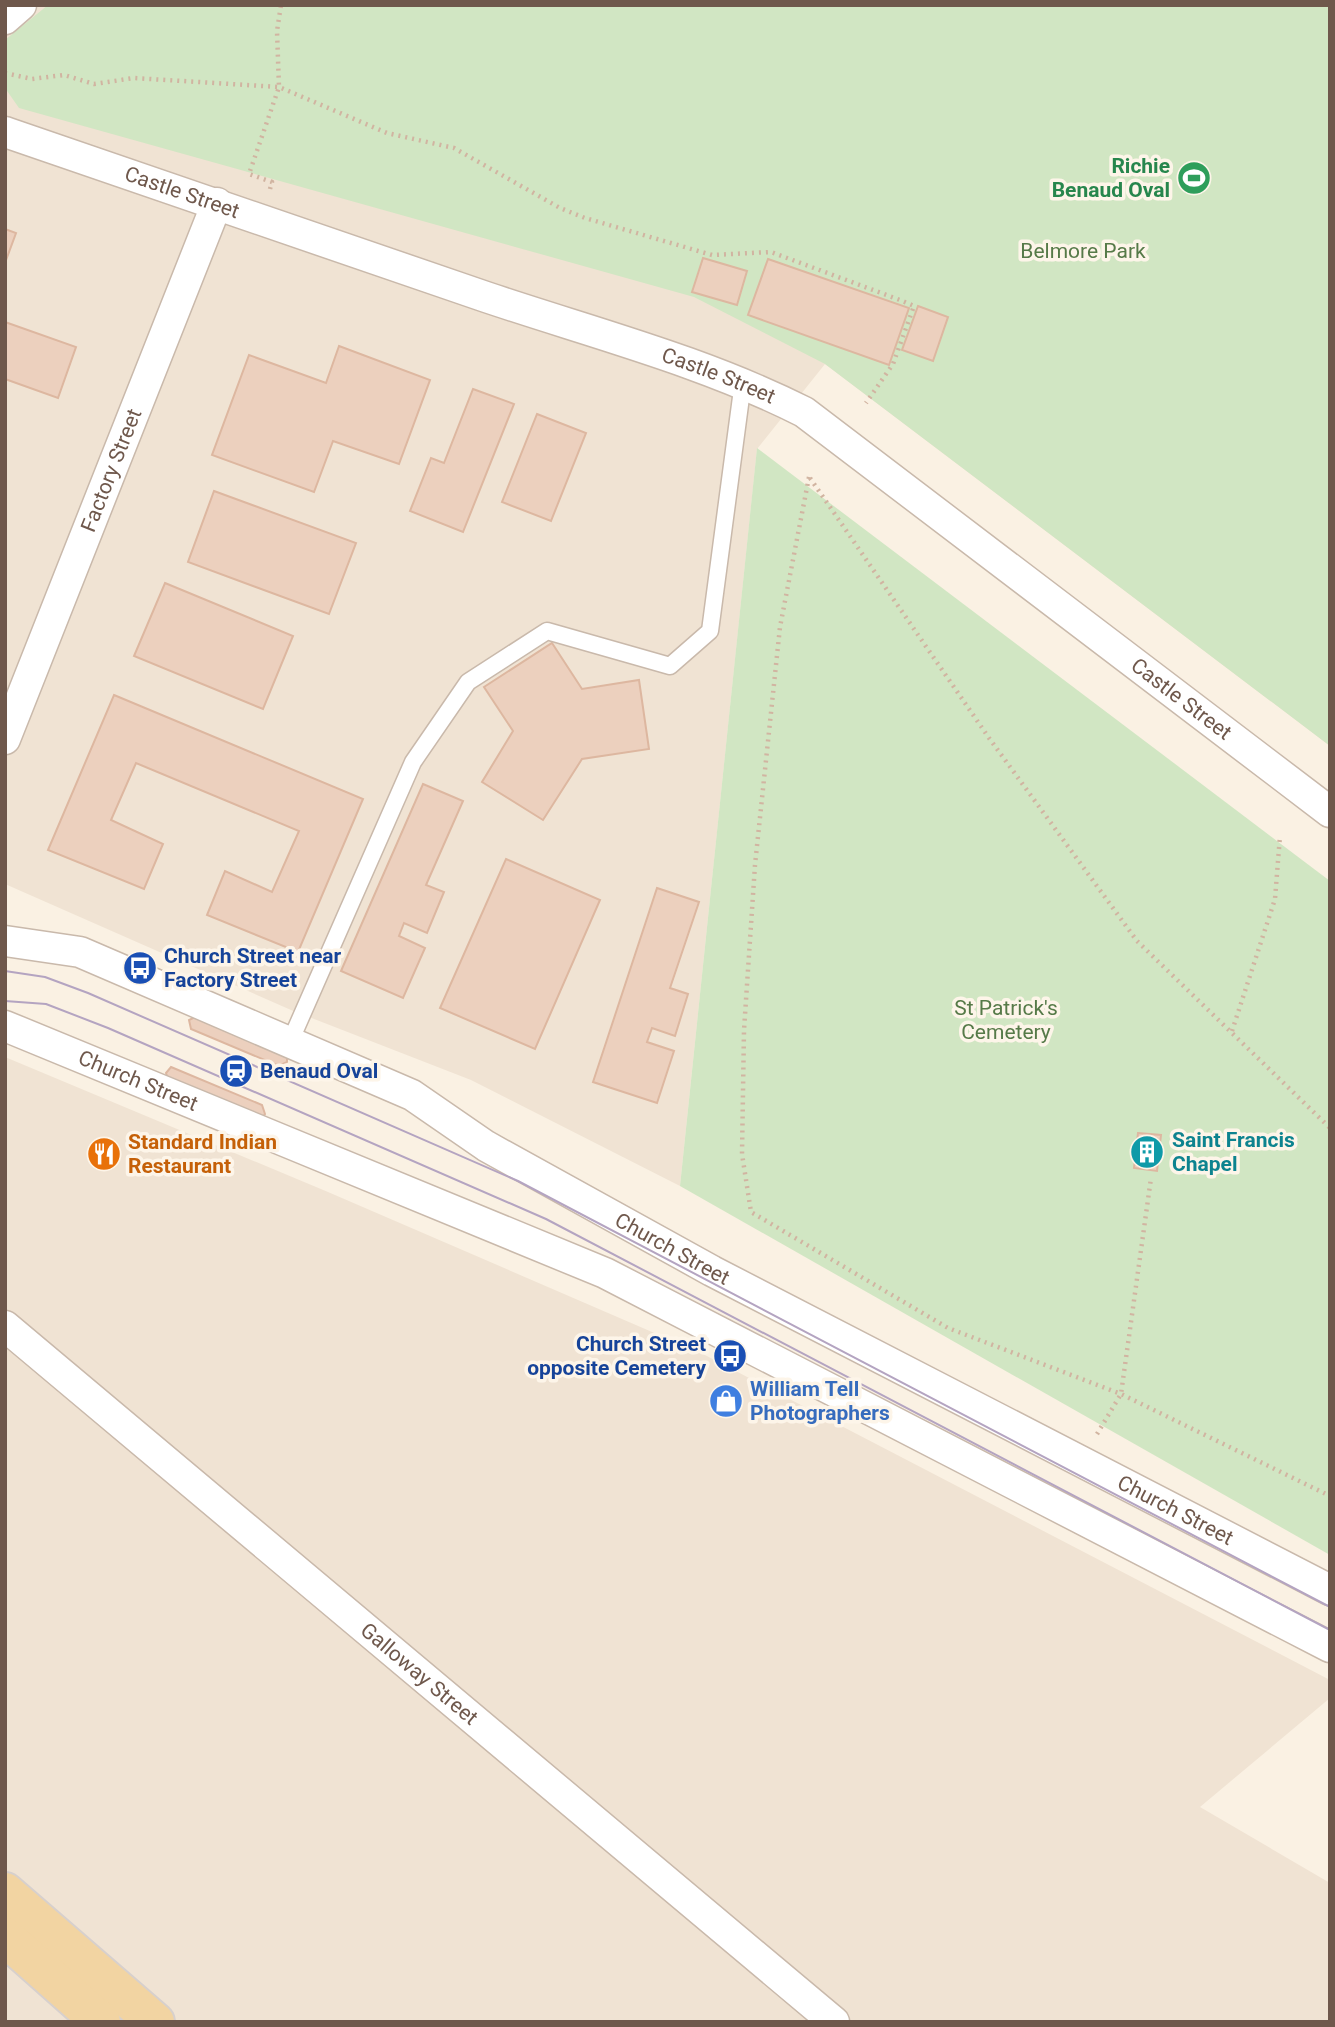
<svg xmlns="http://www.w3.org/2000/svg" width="1335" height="2027" font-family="Roboto,sans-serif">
<rect width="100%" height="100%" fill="#faf1e3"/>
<g fill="#f0e3d3">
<polygon points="5,5 1330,5 1330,746 825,364 757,449 680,1186 471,1080 291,1010 5,884"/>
<polygon points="5,1057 328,1192 703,1354 1330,1680 1330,1698 1200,1807 1330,1883 1330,2022 5,2022"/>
</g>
<g fill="#d1e6c3">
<polygon points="48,5 1330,5 1330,746 825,364 694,297 19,108 5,88 5,40"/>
<polygon points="757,448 1330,881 1330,1555 680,1186"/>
</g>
<g fill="#ecd0be" stroke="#ddb7a0" stroke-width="2">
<polygon points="5,229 16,233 5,263"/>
<polygon points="703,258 747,271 737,305 692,292"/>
<polygon points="768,259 909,308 889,365 748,315"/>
<polygon points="918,306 948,317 933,361 902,350"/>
<polygon points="5,322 76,347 58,398 5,379"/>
<polygon points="339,346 430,380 399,464 333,441 314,492 212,455 249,355 326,383"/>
<polygon points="473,389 514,404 463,532 410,511 431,458 444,463"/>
<polygon points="537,414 586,433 551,521 502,502"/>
<polygon points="214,491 356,543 329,614 188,562"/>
<polygon points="165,583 293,636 263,709 134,656"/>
<polygon points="552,643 582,689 639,680 649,749 582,759 543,820 482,782 513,731 484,687"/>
<polygon points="114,695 363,799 298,952 207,915 225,871 272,892 299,831 136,763 111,820 163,844 144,889 48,850"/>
<polygon points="423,784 463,801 426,885 444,892 427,933 404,923 399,936 425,948 403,998 341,971"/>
<polygon points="506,859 600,900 535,1049 440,1008"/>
<polygon points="657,888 699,902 670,988 688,994 675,1036 652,1028 647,1042 674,1051 657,1103 593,1082"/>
<polygon points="197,1016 287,1056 287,1062 279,1066 191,1029 189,1020"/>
<polygon points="171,1067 262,1105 265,1114 263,1117 168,1079 166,1073"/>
<polygon points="1138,1133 1161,1135 1157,1171 1134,1168"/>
</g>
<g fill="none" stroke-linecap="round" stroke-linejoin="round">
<g stroke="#c9b9ab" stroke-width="19">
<polyline id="service" points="290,1042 413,762 468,682 547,631 670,666 710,631 743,382"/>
</g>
<g stroke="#c9b9ab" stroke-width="33">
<g id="minor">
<polyline points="5,19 21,5"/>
<path id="s1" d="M5 132C166 186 326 243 486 297 593 333 703 361 804 412L1330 812"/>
<path id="s2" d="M5 739 217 203"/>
<path id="s3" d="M5 941 80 952 412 1095 486 1146 712 1271 1330 1590"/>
<path id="s4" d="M5 1026 605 1273 1330 1647"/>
<path id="s5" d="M5 1326 834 2022"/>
</g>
</g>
<g stroke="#d7d0cd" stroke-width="42">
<g id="primary">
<polyline points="5,1892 155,2022"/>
<polyline points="5,1937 101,2022"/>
</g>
</g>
<g stroke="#d1b4a1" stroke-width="4.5" stroke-dasharray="2 5" stroke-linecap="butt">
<polyline points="5,73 32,79 64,75 94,84 134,78 279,87 387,133 454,148 560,208 585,218 712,255 771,252 900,300 914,306 893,364 866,403"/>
<polyline points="270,189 272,182 249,174 279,87 277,31 281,5"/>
<polyline points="809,477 780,627 755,865 744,1030 742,1154 751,1212 948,1328 1121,1394 1330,1496"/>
<polyline points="810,478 989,738 1137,941 1330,1128"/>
<polyline points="1232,1031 1275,899 1280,836"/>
<polyline points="1097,1434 1121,1394 1151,1178"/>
</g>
<use href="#service" stroke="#fff" stroke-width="16"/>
<use href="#minor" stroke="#fff" stroke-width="30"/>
<use href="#primary" stroke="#f2d4a2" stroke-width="38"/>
<g stroke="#b4a4c1" stroke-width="2">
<polyline points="5,971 45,977 88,993 518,1181 1330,1607"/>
<polyline points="5,1001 46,1004 108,1028 546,1219 1330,1630"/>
</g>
</g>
<defs>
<g id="stadium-disc" transform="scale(1.75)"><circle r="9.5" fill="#2e9e5b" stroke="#fdf5e9"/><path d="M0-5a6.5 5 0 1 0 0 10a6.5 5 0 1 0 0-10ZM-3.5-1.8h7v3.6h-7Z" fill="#fff"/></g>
<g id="bus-disc" transform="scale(1.75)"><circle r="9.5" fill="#1a4fb4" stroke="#fdf5e9"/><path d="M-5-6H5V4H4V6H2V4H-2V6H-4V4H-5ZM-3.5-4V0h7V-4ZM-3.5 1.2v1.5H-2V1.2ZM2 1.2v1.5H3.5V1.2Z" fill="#fff"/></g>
<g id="station-disc" transform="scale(1.75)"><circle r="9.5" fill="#1a4fb4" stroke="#fdf5e9"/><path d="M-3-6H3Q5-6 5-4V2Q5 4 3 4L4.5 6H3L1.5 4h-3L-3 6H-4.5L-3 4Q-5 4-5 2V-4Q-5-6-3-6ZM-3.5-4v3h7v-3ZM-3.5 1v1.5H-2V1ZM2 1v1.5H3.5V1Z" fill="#fff"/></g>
<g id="building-disc" transform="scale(1.75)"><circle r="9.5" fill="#0f9aa8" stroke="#fdf5e9"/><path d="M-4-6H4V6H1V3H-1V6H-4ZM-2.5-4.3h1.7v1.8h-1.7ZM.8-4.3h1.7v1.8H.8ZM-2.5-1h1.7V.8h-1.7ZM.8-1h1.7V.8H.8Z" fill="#fff"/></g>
<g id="restaurant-disc" transform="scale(1.75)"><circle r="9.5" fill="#e8710a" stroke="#fdf5e9"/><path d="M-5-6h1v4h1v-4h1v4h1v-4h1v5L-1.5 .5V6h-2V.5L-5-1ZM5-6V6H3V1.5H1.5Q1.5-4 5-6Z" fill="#fff"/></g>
<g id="shop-disc" transform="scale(1.75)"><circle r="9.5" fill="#3f7fe0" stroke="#fdf5e9"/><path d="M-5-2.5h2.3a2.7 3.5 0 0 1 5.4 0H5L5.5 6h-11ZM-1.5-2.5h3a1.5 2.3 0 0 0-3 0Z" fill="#fff"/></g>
</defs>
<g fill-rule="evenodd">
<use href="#stadium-disc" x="1194" y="178"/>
<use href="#bus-disc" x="140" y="968"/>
<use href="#station-disc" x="236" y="1071"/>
<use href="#building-disc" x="1147" y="1152"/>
<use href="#restaurant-disc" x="104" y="1154"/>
<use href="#bus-disc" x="730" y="1356"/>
<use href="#shop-disc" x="726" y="1401"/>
</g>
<g text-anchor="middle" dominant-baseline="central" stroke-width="7" stroke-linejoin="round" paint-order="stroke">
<g font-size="21" font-weight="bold" fill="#27864d" stroke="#fdf5e9" text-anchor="end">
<text x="1170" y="166">Richie<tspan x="1170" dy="24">Benaud Oval</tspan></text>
</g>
<g font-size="21" fill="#6f584c" stroke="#fdf5e9">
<text stroke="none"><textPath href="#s1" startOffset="187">Castle Street</textPath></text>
<text stroke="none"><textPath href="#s1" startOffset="754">Castle Street</textPath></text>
<text stroke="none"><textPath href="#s2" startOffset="289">Factory Street</textPath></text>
<text stroke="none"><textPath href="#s1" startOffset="1321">Castle Street</textPath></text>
<text stroke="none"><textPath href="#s4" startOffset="144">Church Street</textPath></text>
<text stroke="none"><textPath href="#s3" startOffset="740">Church Street</textPath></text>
<text stroke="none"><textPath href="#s3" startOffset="1307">Church Street</textPath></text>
<text stroke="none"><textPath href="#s5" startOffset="541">Galloway Street</textPath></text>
</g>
<g font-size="21" fill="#567a48" stroke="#fdf5e9">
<text x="1083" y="251">Belmore Park</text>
<text x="1006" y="1008">St Patrick's<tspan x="1006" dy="24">Cemetery</tspan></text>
</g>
<g font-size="21" font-weight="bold" fill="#164399" stroke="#fdf5e9" text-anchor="start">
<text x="164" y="956">Church Street near<tspan x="164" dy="24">Factory Street</tspan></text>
<text x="260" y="1071">Benaud Oval</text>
<text x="706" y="1344" text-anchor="end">Church Street<tspan x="706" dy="24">opposite Cemetery</tspan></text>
</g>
<g font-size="21" font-weight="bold" fill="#0d838f" stroke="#fdf5e9" text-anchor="start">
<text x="1172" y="1140">Saint Francis<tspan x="1172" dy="24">Chapel</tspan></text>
</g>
<g font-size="21" font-weight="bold" fill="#c56008" stroke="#fdf5e9" text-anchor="start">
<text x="128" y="1142">Standard Indian<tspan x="128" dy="24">Restaurant</tspan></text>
</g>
<g font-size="21" font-weight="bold" fill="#366cbe" stroke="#fdf5e9" text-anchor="start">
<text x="750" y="1389">William Tell<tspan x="750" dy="24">Photographers</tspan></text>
</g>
</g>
<rect width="1335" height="2027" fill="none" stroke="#6f584c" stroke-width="14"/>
</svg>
